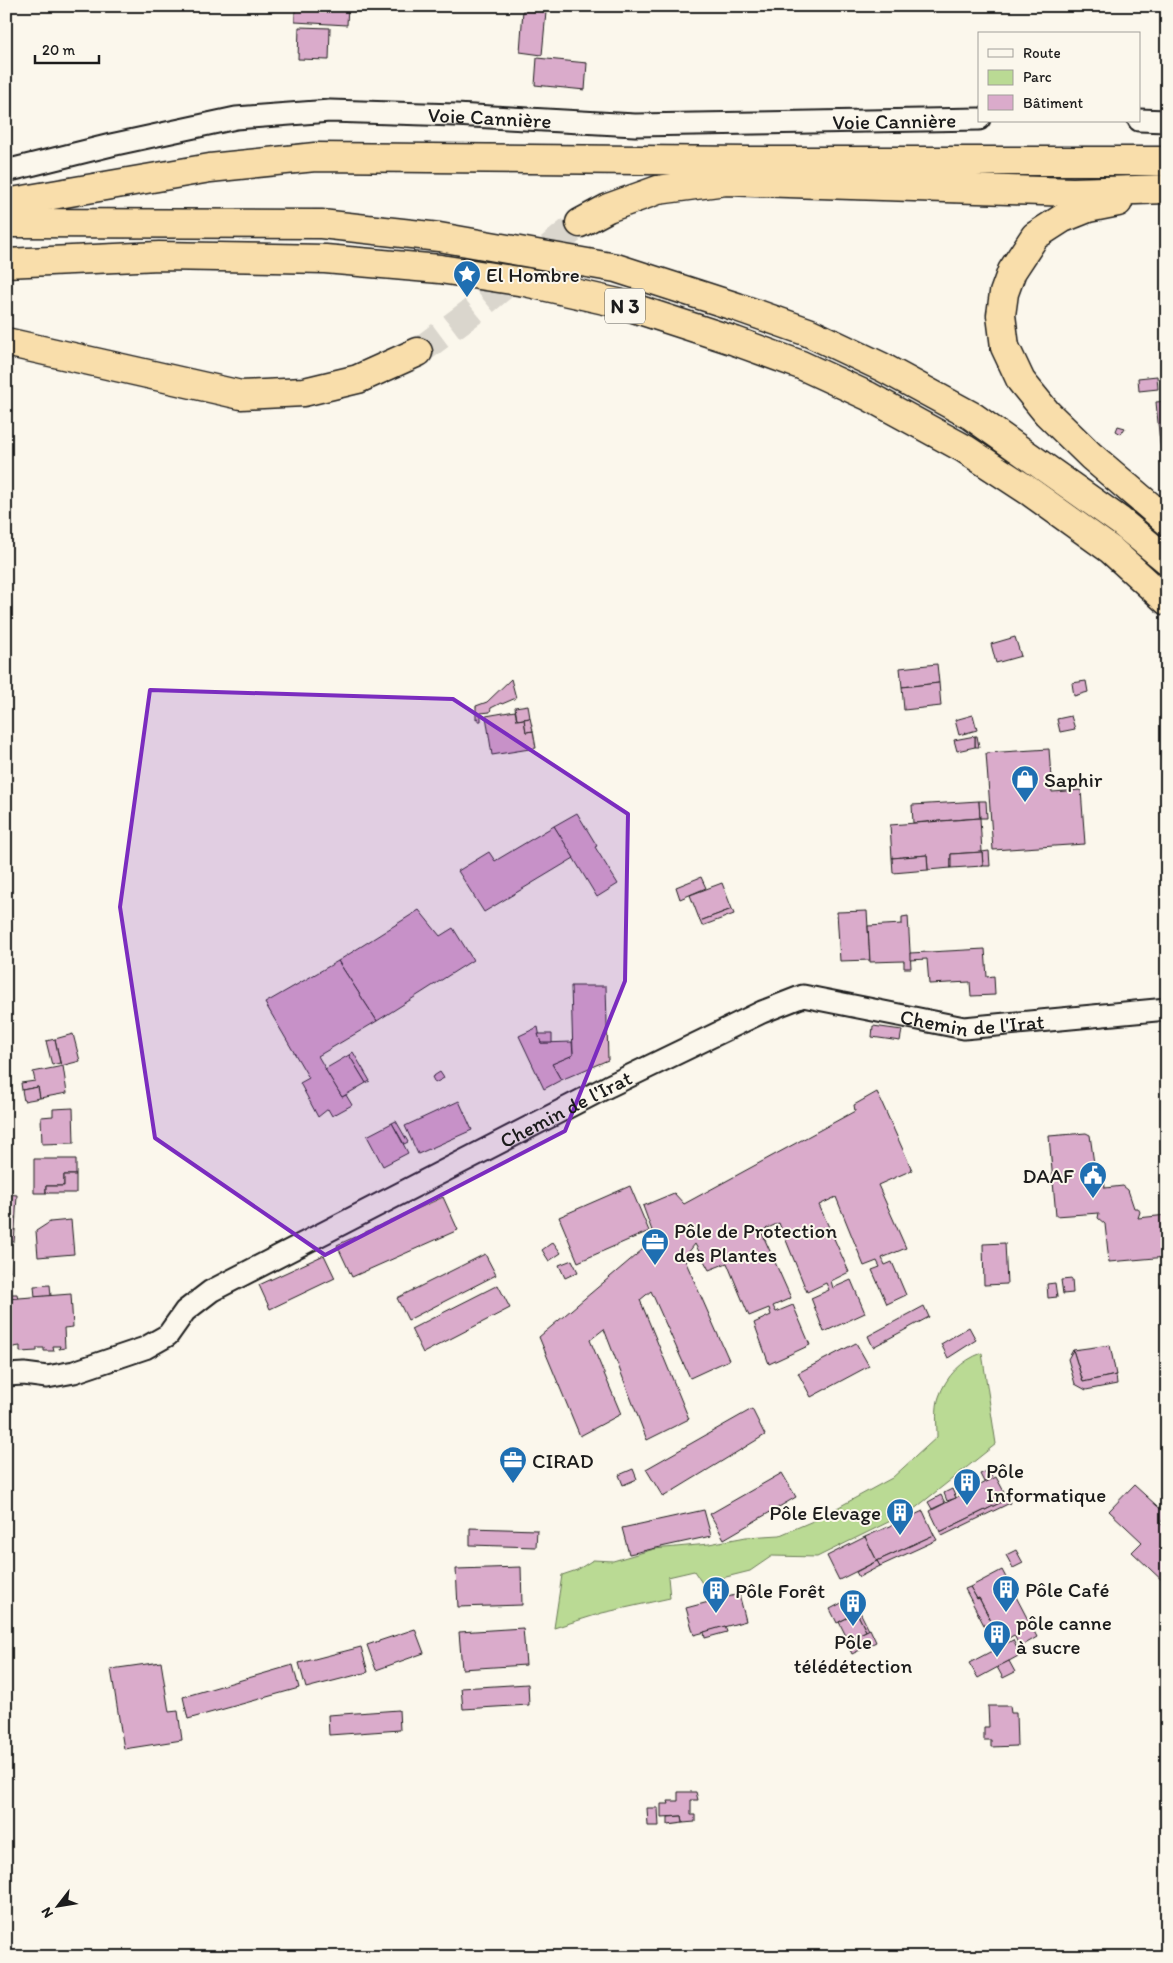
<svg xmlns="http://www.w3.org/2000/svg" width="1173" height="1963" font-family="Itim,sans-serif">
<rect width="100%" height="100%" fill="#fbf7ec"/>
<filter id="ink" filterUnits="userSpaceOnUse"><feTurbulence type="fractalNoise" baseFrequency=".02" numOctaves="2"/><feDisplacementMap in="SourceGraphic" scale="10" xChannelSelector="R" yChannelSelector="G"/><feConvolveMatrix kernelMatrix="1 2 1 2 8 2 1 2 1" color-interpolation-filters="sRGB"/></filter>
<g filter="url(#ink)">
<path fill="#bada94" stroke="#6b7b58" d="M982 1353 996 1444 913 1510 817 1557 772 1556 750 1571 702 1583 694 1571 668 1577 670 1598 602 1613 554 1628 562 1575 577 1570 593 1560 613 1561 654 1549 709 1544 746 1537 780 1535 813 1521 892 1478 937 1437C937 1425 935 1408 939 1397 946 1376 962 1360 982 1353Z"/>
<g fill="#daabcb" stroke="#1c1c1c">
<polygon points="295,6 348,6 347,25 295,22"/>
<polygon points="523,10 546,12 542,55 520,52"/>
<polygon points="299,27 330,28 329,60 298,59"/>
<polygon points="537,58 587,63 585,90 535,85"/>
<polygon points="1161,355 1167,355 1167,362 1162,363"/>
<polygon points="1157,376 1158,389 1139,391 1138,378"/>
<polygon points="1167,401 1167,443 1160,443 1156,402"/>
<polygon points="1118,426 1125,428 1121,434 1116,431"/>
<polygon points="1160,443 1167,443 1167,449 1161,449"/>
<polygon points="1015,637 1021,656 996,663 991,644"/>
<polygon points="937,664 939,683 902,687 900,668"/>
<polygon points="511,679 516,698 502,704 501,703 491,708 490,712 481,713 481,721 478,721 478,718 476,719 476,706 487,702"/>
<polygon points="1086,681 1088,692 1074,696 1072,683"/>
<polygon points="939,683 941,706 904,710 902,687"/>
<polygon points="528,705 530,718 517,720 515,707"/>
<polygon points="515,711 517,720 524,719 526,732 533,731 536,748 492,755 486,716"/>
<polygon points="973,715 977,730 959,735 955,720"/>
<polygon points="1071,716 1075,729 1060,732 1057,719"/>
<polygon points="530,718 533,731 526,732 524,719"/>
<polygon points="975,736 977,736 979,747 975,747"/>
<polygon points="975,736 975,747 957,751 954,740"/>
<polygon points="1049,749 1052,792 1081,790 1085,844 993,850 986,753"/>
<polygon points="979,801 980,818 913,823 912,805"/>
<polygon points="979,801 986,801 987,818 980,818"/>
<polygon points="577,813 597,846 595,847 618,884 597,897 554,826"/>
<polygon points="980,818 982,852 951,854 951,868 928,870 927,855 892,858 890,825"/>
<polygon points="554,826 574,858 484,912 458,871 489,852 495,861"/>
<polygon points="989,851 990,866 983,866 982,852"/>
<polygon points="982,852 983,866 951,868 951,854"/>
<polygon points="927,855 928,870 893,873 892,858"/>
<polygon points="701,877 706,888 680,899 676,887"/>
<polygon points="722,883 732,909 700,921 690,895"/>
<polygon points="732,909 734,914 702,926 700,921"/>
<polygon points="419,910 440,936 453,928 473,960 377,1021 338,961"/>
<polygon points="867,911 870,960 840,961 837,912"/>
<polygon points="908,916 911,968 904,968 904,961 870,962 868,926 902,924 902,917"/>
<polygon points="985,949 987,977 994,976 995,995 971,996 970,982 929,984 927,959 910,960 910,953"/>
<polygon points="338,961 377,1021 318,1056 342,1097 346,1095 352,1105 332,1116 328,1109 318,1117 300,1083 309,1078 265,1003"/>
<polygon points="571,986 606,986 608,1060 561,1080 552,1064 573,1055"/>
<polygon points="873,1026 902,1030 900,1041 872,1037"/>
<polygon points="538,1027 541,1043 572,1042 573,1055 552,1064 561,1080 544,1089 519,1036"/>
<polygon points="73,1034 80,1061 61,1066 55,1039"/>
<polygon points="538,1034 552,1034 552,1043 541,1043"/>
<polygon points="55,1039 60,1063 52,1065 46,1041"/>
<polygon points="353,1052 370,1081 366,1083 349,1055"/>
<polygon points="349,1055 366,1083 342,1097 325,1069"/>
<polygon points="63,1066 67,1093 40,1098 38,1087 22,1090 21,1083 35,1081 33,1072"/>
<polygon points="440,1072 444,1078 435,1083 432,1077"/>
<polygon points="38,1087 40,1098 24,1101 22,1090"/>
<polygon points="877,1092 912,1170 878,1185 906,1248 882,1258 885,1265 892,1262 906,1295 887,1304 872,1270 880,1267 877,1261 864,1266 836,1197 819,1205 849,1272 831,1281 833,1288 851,1280 865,1313 824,1332 811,1298 829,1290 826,1283 807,1292 779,1223 761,1231 791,1298 773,1306 776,1312 793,1305 810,1345 769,1364 754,1323 771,1315 769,1308 749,1316 727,1263 709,1270 695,1244 684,1258 729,1360 690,1378 651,1291 640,1300 689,1419 647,1440 604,1329 590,1340 621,1414 580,1436 539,1337 655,1239 643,1206 674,1193 684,1204 855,1111 854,1105"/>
<polygon points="459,1101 472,1130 418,1154 405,1126"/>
<polygon points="73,1108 74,1143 42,1144 41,1117 53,1116 53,1109"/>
<polygon points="396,1121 408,1142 404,1144 392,1123"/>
<polygon points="392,1123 408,1153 383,1166 367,1136"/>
<polygon points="1086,1133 1090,1135 1096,1178 1101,1177 1104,1179 1105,1188 1123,1186 1128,1190 1134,1208 1138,1208 1140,1212 1138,1218 1167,1215 1167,1257 1109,1262 1105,1224 1098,1218 1099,1213 1056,1216 1049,1136"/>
<polygon points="34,1159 76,1159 76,1175 64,1175 64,1186 46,1186 46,1193 34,1193"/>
<polygon points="64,1175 76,1175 76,1193 46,1193 46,1186 64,1186"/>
<polygon points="630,1186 649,1231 578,1262 559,1217"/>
<polygon points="6,1194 17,1195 15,1230 6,1230"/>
<polygon points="443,1197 458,1230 352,1277 337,1245"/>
<polygon points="71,1220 74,1254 38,1257 36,1231 50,1222"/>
<polygon points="6,1230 15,1230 14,1242 6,1241"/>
<polygon points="553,1242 561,1253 549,1261 542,1250"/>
<polygon points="1005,1243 1007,1284 984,1285 983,1244"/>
<polygon points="485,1254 496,1275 408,1320 397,1298"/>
<polygon points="324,1255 335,1278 270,1309 259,1285"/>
<polygon points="6,1257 8,1257 10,1271 6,1271"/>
<polygon points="572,1260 578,1272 565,1278 559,1265"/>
<polygon points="1072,1279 1073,1293 1063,1294 1061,1280"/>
<polygon points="1055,1283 1057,1297 1048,1298 1047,1284"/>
<polygon points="50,1285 51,1296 35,1297 34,1286"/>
<polygon points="498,1285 510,1308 423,1353 411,1329"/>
<polygon points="6,1294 17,1294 18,1299 6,1299"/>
<polygon points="71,1294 73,1327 64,1328 65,1348 59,1349 60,1346 53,1346 54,1351 44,1351 44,1348 37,1348 37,1351 20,1352 20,1346 7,1348 6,1299"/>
<polygon points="924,1306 929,1317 873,1347 868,1336"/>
<polygon points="969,1327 976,1340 948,1358 941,1344"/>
<polygon points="856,1343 869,1366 811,1397 798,1373"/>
<polygon points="1110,1345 1116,1375 1083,1382 1073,1350"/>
<polygon points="1073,1350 1083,1382 1116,1375 1117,1384 1086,1390 1075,1384 1068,1359"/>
<polygon points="752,1409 765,1435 663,1497 646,1469"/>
<polygon points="633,1469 637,1479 623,1485 619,1475"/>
<polygon points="989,1470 993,1479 984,1482 980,1474"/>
<polygon points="782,1473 796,1497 724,1539 710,1514"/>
<polygon points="996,1477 1008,1499 940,1532 930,1511"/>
<polygon points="1134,1485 1167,1515 1160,1523 1167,1530 1167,1585 1132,1552 1142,1542 1109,1511"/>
<polygon points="952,1489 956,1498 947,1501 944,1493"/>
<polygon points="941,1495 945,1503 932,1509 928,1502"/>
<polygon points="1008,1499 1010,1503 942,1536 940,1532"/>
<polygon points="704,1510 711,1536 629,1554 622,1528"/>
<polygon points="923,1511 934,1535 877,1561 865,1537"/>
<polygon points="470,1528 537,1530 536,1547 470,1545"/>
<polygon points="934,1535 937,1540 880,1566 877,1561"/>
<polygon points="865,1537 877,1561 839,1580 827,1556"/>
<polygon points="1016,1550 1023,1563 1013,1568 1006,1555"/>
<polygon points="877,1561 880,1566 859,1577 856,1572"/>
<polygon points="521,1567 522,1605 458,1607 456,1569"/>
<polygon points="1002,1570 1037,1637 1020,1647 1014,1635 1000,1643 992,1628 994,1627 979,1598 977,1599 970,1587"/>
<polygon points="970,1587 977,1599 979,1598 994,1627 992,1628 1000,1643 995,1646 965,1589"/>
<polygon points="739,1594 746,1621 694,1635 686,1608"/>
<polygon points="855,1596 861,1611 837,1623 830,1609"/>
<polygon points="860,1612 869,1630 866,1631 857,1613"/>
<polygon points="857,1613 866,1631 848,1640 839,1622"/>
<polygon points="725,1626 727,1632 705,1638 704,1632"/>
<polygon points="523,1628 526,1665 462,1669 459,1632"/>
<polygon points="415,1629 424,1653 376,1670 367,1645"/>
<polygon points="870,1629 876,1642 852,1654 846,1641"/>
<polygon points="1013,1640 1020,1655 978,1678 969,1663"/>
<polygon points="361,1647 368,1672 306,1688 299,1663"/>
<polygon points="1009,1661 1015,1672 1003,1678 997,1667"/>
<polygon points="161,1662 169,1712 178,1711 182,1740 124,1749 111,1669"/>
<polygon points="293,1665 299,1688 188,1719 183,1697"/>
<polygon points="528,1684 529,1705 463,1709 461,1688"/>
<polygon points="988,1706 1010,1706 1011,1713 1016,1713 1017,1746 991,1747 991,1740 984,1740 984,1727 989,1727"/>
<polygon points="399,1710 400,1730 329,1735 328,1715"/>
<polygon points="678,1792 696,1792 698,1800 691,1800 691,1815 695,1815 695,1822 683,1823 682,1816 661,1817 661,1804 669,1804 668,1801 678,1801"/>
<polygon points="647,1808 658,1808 659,1826 648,1826"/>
<polygon points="682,1816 683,1823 668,1825 668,1817"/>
</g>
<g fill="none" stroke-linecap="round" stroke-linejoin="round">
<polyline stroke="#dad6cd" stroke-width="28" stroke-dasharray="28 14" stroke-linecap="butt" points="418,352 473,311 580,223"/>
<g stroke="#1c1c1c" stroke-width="25">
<g id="street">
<polyline points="1139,120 1167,121"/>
<path id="s1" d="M6 171 111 145 236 118 330 111 455 115 635 125 979 119"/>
<path id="s2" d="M6 1375 24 1374 47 1377 74 1372 145 1348 168 1335 185 1311 211 1291 609 1086 762 1012 803 996 964 1028 1167 1009"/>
</g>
</g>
<g stroke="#1c1c1c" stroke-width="31">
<g id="highway">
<polyline points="1118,202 1088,208 1063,218 1035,236 1012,271 1004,293 1001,315 1005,347 1021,381 1047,413 1091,456 1167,521"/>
<polyline points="6,203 210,168 315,157 750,161 1167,161"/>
<polyline points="6,223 321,224 439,237 616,268 737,307 808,332 882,367 972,416 1120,521 1167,560"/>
<polyline points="580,223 608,208 658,190 726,181 1073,192 1167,189"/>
<polyline points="6,263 159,256 325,259 440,269 525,282 618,303 735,341 801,365 868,396 965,449 1029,491 1111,550 1167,601"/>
<polyline points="6,342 241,395 304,392 358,379 418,352"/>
</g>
</g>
<use href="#street" stroke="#fbf7ec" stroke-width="21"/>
<use href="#highway" stroke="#f9deab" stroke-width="28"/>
</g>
</g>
<path fill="#7b2cbf" fill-opacity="0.2" stroke="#7b2cbf" stroke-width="4" stroke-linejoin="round" d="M150 690 453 699 628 814 625 981 565 1131 325 1255 155 1138 120 907Z"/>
<defs>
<g id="sight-pin" transform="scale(1.4375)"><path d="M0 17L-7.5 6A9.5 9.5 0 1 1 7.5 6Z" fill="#1f6fb2" stroke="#fbf7ec"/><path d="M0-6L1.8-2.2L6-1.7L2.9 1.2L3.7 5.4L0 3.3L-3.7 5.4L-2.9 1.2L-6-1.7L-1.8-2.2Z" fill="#fff"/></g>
<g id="shop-pin" transform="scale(1.4375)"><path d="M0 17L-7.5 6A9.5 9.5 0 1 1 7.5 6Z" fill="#1f6fb2" stroke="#fbf7ec"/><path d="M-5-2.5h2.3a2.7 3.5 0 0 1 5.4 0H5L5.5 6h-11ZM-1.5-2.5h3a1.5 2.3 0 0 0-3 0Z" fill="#fff"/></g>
<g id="civic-pin" transform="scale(1.4375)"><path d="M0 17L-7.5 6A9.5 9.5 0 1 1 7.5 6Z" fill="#1f6fb2" stroke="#fbf7ec"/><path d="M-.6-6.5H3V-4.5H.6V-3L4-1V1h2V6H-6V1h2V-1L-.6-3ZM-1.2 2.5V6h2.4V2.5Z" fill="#fff"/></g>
<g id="office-pin" transform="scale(1.4375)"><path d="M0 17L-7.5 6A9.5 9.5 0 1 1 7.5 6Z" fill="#1f6fb2" stroke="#fbf7ec"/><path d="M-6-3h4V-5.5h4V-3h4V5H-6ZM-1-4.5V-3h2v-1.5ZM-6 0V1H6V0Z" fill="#fff"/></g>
<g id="building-pin" transform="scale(1.4375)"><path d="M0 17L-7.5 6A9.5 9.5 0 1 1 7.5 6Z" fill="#1f6fb2" stroke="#fbf7ec"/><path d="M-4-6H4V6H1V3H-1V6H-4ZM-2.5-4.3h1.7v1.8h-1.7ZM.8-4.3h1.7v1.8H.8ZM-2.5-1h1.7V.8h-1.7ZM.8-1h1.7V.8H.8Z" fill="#fff"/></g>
</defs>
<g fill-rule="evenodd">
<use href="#sight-pin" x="467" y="274"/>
<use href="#shop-pin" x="1025" y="779"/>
<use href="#civic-pin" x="1093" y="1175"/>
<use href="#office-pin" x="655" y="1242"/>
<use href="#office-pin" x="513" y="1460"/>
<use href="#building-pin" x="967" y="1482"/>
<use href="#building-pin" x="900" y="1512"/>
<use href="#building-pin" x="1006" y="1589"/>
<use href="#building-pin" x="716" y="1590"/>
<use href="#building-pin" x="853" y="1603"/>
<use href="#building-pin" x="997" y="1634"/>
</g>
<g text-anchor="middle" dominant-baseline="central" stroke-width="4" stroke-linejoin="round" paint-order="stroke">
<rect fill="#fbf7ec" stroke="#5f5e5a" stroke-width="1" x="605" y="288.5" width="40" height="35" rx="4"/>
<g font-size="20" font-weight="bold" fill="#1c1c1c">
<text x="625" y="306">N 3</text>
</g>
<g font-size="21" fill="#1c1c1c" stroke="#fbf7ec">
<text stroke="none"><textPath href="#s1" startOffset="490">Voie Cannière</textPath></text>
<text stroke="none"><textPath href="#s1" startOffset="895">Voie Cannière</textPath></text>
<text stroke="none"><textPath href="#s2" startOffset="1066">Chemin de l'Irat</textPath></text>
<text stroke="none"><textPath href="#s2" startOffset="631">Chemin de l'Irat</textPath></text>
</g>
<g font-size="21" fill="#1c1c1c" stroke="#fbf7ec" text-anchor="start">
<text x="486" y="274">El Hombre</text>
<text x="1044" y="779">Saphir</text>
<text x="1074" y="1175" text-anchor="end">DAAF</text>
<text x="674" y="1230">Pôle de Protection<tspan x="674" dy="24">des Plantes</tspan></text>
<text x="532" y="1460">CIRAD</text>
<text x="986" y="1470">Pôle<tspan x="986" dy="24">Informatique</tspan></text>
<text x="881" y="1512" text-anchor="end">Pôle Elevage</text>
<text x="1025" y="1589">Pôle Café</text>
<text x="735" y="1590">Pôle Forêt</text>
<text x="1016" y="1622">pôle canne<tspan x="1016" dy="24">à sucre</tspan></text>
<text x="853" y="1641" text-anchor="middle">Pôle<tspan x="853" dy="24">télédétection</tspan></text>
</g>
</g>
<rect width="1173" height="1963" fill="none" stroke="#fbf7ec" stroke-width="25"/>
<rect x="12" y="12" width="1148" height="1938" fill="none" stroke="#1c1c1c" stroke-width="2" filter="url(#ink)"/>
<rect x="978" y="32" width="162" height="90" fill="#fbf7ec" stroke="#a29f99"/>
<rect x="988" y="49" width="25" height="8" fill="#fbf7ec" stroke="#a29f99"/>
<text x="1023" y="58" font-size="15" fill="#1c1c1c">Route</text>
<rect x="988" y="70" width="25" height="15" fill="#bada94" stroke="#a29f99"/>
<text x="1023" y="82" font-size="15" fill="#1c1c1c">Parc</text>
<rect x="988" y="95" width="25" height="15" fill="#daabcb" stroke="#a29f99"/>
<text x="1023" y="108" font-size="15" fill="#1c1c1c">Bâtiment</text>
<g transform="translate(58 1906) rotate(239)" stroke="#fbf7ec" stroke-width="4" paint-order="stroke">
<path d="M0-4L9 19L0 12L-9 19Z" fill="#1c1c1c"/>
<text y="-8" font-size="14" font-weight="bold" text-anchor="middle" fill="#1c1c1c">N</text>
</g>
<path d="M35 55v8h64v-8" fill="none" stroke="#1c1c1c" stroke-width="2.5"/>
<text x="42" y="55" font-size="15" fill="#1c1c1c" stroke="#fbf7ec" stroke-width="4" paint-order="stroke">20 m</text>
</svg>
